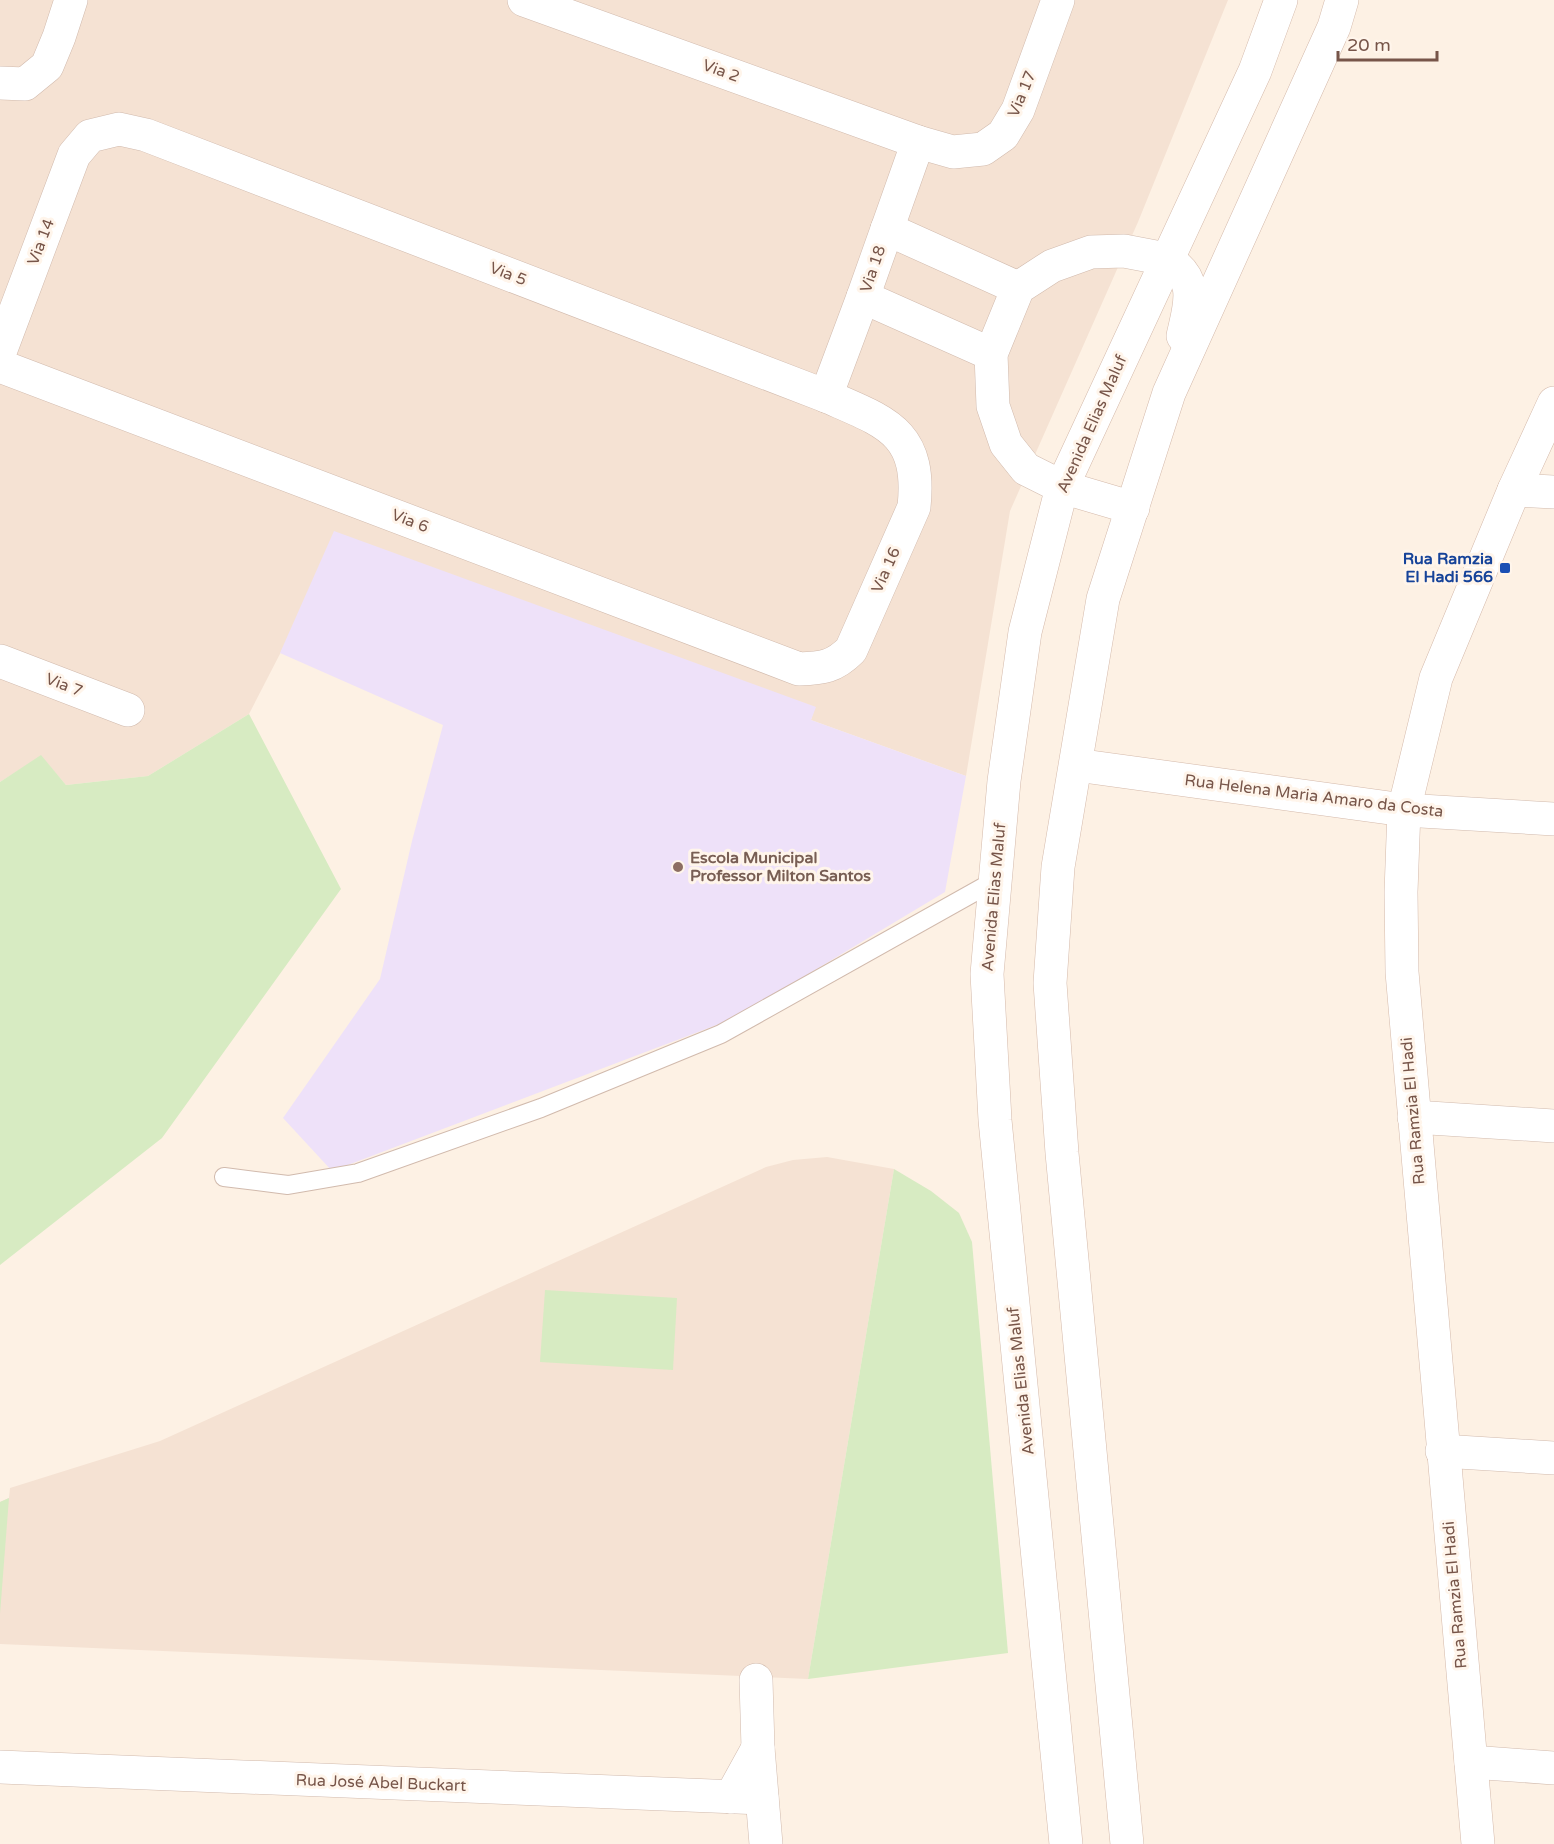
<svg xmlns="http://www.w3.org/2000/svg" width="1554" height="1844" font-family="'Varela Round',sans-serif">
<rect width="100%" height="100%" fill="#fdf1e4"/>
<g fill="#f5e2d3">
<polygon points="0,0 1228,0 1138,222 1010,511 966,776 811,720 815,707 283,648 249,714 148,776 66,785 41,756 0,782"/>
<polygon points="827,1157 894,1169 808,1679 0,1644 0,1502 9,1498 10,1488 160,1441 766,1167 793,1160"/>
</g>
<polygon fill="#eee1f9" points="334,531 816,707 811,720 966,776 945,892 735,1018 332,1171 283,1118 380,979 412,841 443,725 280,653"/>
<g fill="#d7ebc2">
<polygon points="249,714 341,889 162,1138 0,1265 0,782 41,755 66,785 148,776"/>
<polygon points="894,1169 931,1191 959,1213 972,1242 1008,1653 808,1679"/>
<polygon points="545,1290 677,1298 673,1370 540,1362"/>
<polygon points="9,1498 0,1614 0,1502"/>
</g>
<g fill="none" stroke-linecap="round" stroke-linejoin="round">
<g stroke="#d1baad" stroke-width="20">
<polyline id="lane" points="224,1177 288,1185 358,1173 541,1108 721,1034 996,880"/>
</g>
<g stroke="#d1baad" stroke-width="34">
<g id="street">
<polyline points="524,0 918,142 953,152 983,149 1003,135 1018,110 1058,0"/>
<polyline points="0,83 25,84 47,66 59,37 71,0"/>
<polyline points="887,229 1018,288"/>
<polyline points="863,297 991,354"/>
<path d="M0 352 74 155 90 136 119 129 146 135 826 396C885 422 922 431 914 507L851 650C834 667 823 668 799 669L0 366"/>
<polyline points="826,396 863,297 918,142"/>
<polyline points="1062,487 1026,469 1006,444 993,406 991,354 1018,288 1052,266 1091,252 1124,251 1166,259"/>
<polyline points="1514,490 1554,492"/>
<polyline points="0,661 128,710"/>
<polyline points="1404,810 1554,819"/>
<polyline points="1414,1117 1554,1126"/>
<polyline points="1442,1451 1554,1458"/>
<polyline points="756,1680 758,1748"/>
<polyline points="1471,1762 1554,1768"/>
<polyline points="0,1767 762,1798"/>
<polyline points="731,1797 758,1748 766,1844"/>
</g>
</g>
<g stroke="#d4b9aa" stroke-width="34">
<g id="secondary">
<path d="M1166 259C1200 279 1190 304 1183 336"/>
<polyline points="1062,487 1133,508"/>
<polyline points="1076,765 1404,810"/>
<polyline points="1066,1844 995,1120 987,974 1004,781 1025,632 1062,487 1255,71 1281,0"/>
<polyline points="1127,1844 1062,1153 1050,983 1058,867 1103,599 1169,393 1334,27 1342,0"/>
<polyline points="1478,1844 1402,972 1401,892 1404,810 1436,678 1514,490 1554,403"/>
</g>
</g>
<use href="#lane" stroke="#fff" stroke-width="18"/>
<use href="#street" stroke="#fff" stroke-width="33"/>
<use href="#secondary" stroke="#fff" stroke-width="33"/>
</g>
<rect fill="#1a4fb4" stroke="#fff5eb" stroke-width="2" x="1499" y="562" width="12" height="12" rx="3"/>
<circle fill="#8d6e63" stroke="#fff5eb" stroke-width="2" cx="678" cy="867" r="6"/>
<g text-anchor="middle" dominant-baseline="central" stroke-width="6" stroke-linejoin="round" paint-order="stroke">
<g font-size="16" fill="#775549" stroke="#fff5eb">
<text transform="translate(721 71) rotate(20)">Via 2</text>
<text transform="translate(1022 94) rotate(-67)">Via 17</text>
<text transform="translate(41 242) rotate(-69)">Via 14</text>
<text transform="translate(873 269) rotate(-71)">Via 18</text>
<text transform="translate(508 274) rotate(21)">Via 5</text>
<text transform="translate(1092 424) rotate(-66)">Avenida Elias Maluf</text>
<text transform="translate(410 521) rotate(21)">Via 6</text>
<text transform="translate(886 570) rotate(-66)">Via 16</text>
<text transform="translate(64 685) rotate(21)">Via 7</text>
<text transform="translate(1314 796) rotate(7)">Rua Helena Maria Amaro da Costa</text>
<text transform="translate(994 897) rotate(-85)">Avenida Elias Maluf</text>
<text transform="translate(1413 1111) rotate(-95)">Rua Ramzia El Hadi</text>
<text transform="translate(1021 1381) rotate(-96)">Avenida Elias Maluf</text>
<text transform="translate(1455 1595) rotate(-95)">Rua Ramzia El Hadi</text>
<text transform="translate(381 1783) rotate(2)">Rua José Abel Buckart</text>
</g>
<g font-size="16" font-weight="bold" fill="#164399" stroke="#fff5eb" text-anchor="end">
<text x="1493" y="559">Rua Ramzia<tspan x="1493" dy="18">El Hadi 566</tspan></text>
</g>
<g font-size="16" font-weight="bold" fill="#785e54" stroke="#fff5eb" text-anchor="start">
<text x="690" y="858">Escola Municipal<tspan x="690" dy="18">Professor Milton Santos</tspan></text>
</g>
</g>
<path d="M1338 51v9h99v-9" fill="none" stroke="#775549" stroke-width="3"/>
<text x="1347" y="51" font-size="18" fill="#775549" stroke="#fff5eb" stroke-width="4.5" paint-order="stroke">20 m</text>
</svg>
